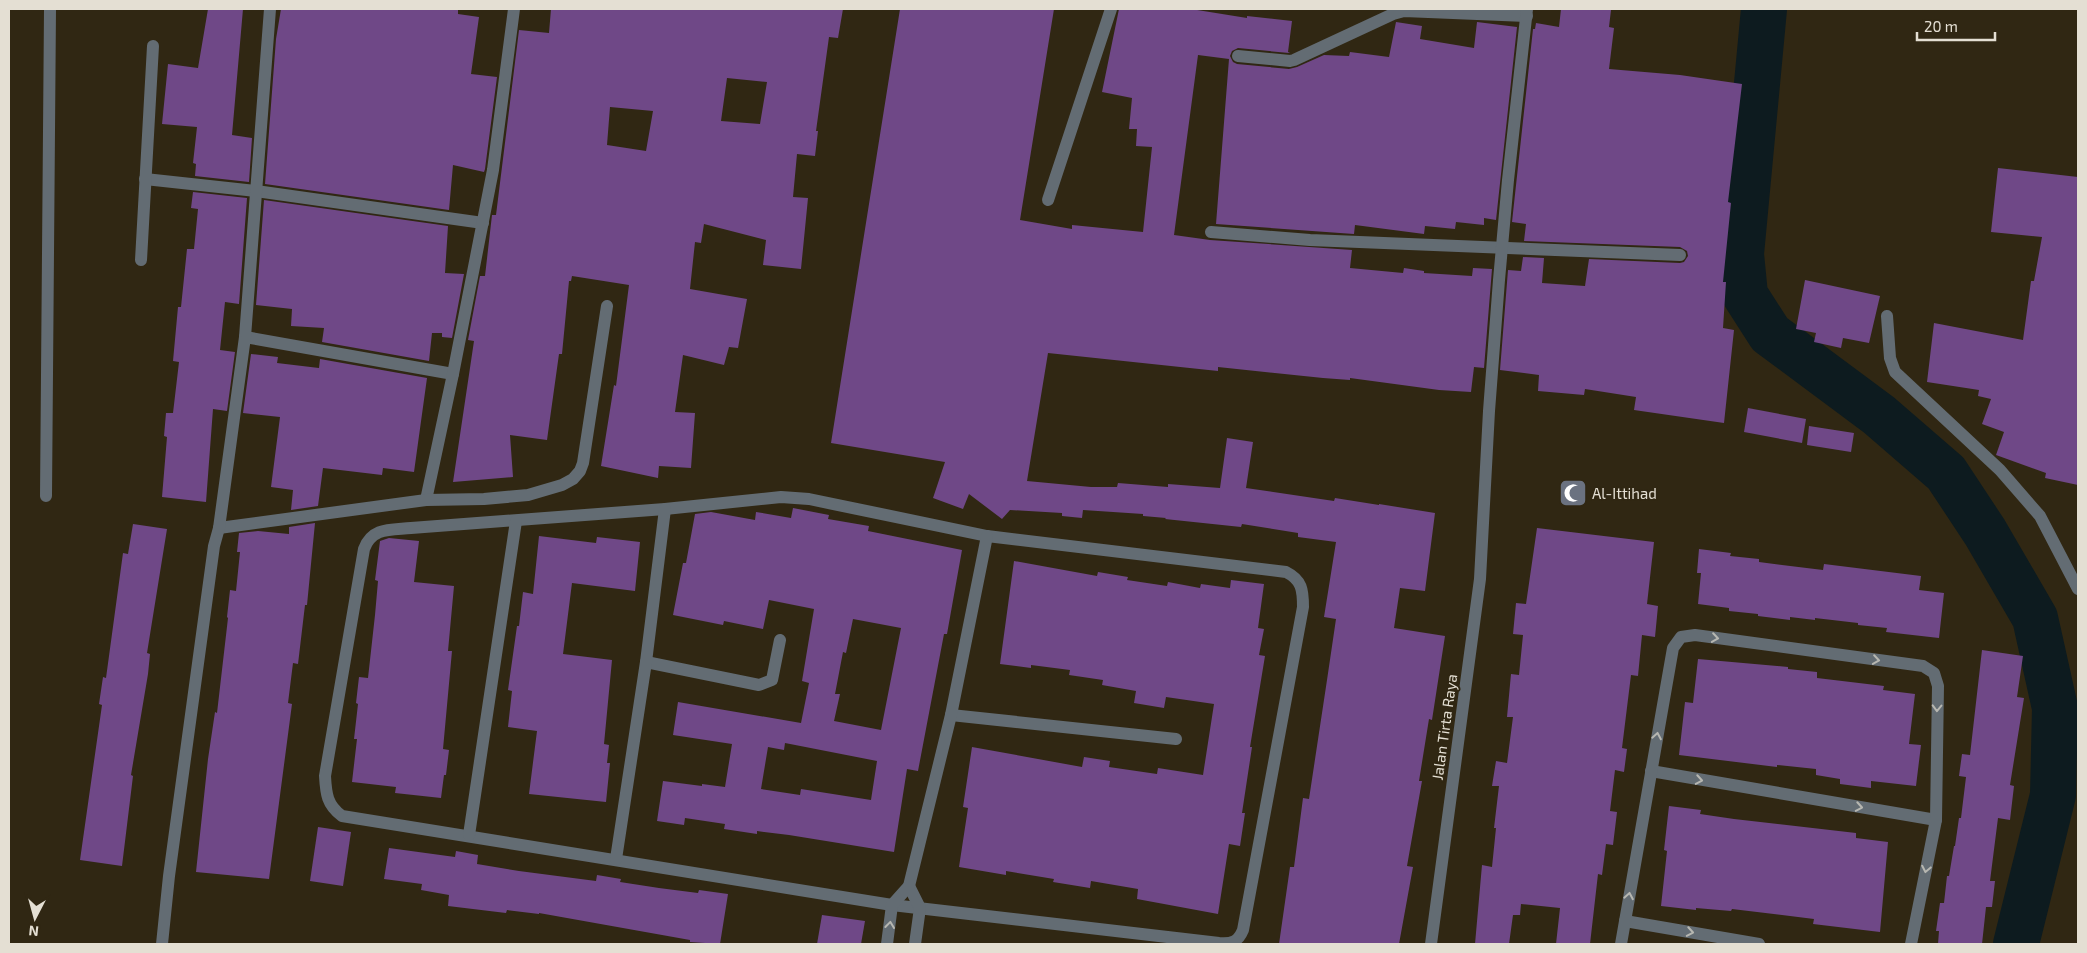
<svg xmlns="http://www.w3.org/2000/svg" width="2087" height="953" font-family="'Exo 2',sans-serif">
<rect width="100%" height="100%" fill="#302713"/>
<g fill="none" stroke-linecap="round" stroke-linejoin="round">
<polyline stroke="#0d1b1f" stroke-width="46" points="1764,9 1741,254 1745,295 1770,334 1879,415 1946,473 1985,532 2035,618 2055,708 2053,795 2016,944"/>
</g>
<g fill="#6f4887" fill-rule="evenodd">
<polygon points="208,9 243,9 232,135 252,138 249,182 195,176 196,164 193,163 197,127 162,124 168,64 198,68"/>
<polygon points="281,9 458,9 458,14 479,17 471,74 497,77 485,169 484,172 453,165 449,210 265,184 276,39"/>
<path d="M551 9H843L838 38 829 37 816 131H818L815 156 797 154 793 197 808 198 801 269 763 265 766 240 704 224 701 243 695 242 690 289 747 299 738 348 729 347 724 365 683 355 675 412 695 413 691 468 659 466 658 478 601 466 614 385 616 386 629 285 572 276 571 281H569L562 354H559L547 440 510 435 513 477 453 482 474 341 468 340 480 276H485L492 215H496L519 30 549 33ZM727 78 767 82 760 124 721 121ZM610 107 653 111 646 151 607 145Z"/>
<polygon points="900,9 1054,9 1020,220 1072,229 1072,225 1143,232 1152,147 1136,146 1137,129 1129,129 1132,98 1102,92 1119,9 1191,9 1247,18 1247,16 1292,21 1288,52 1290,53 1289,53 1238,48 1232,51 1230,56 1233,62 1237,64 1289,69 1297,67 1324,55 1349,56 1350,52 1389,57 1396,22 1422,26 1420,39 1474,48 1477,22 1517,27 1496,220 1484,218 1484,225 1456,222 1455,229 1425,226 1424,234 1355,225 1354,234 1216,224 1229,59 1198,55 1174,235 1210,240 1352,250 1350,268 1403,273 1404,268 1424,271 1424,273 1472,276 1473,268 1492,269 1484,368 1474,367 1471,392 1439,390 1350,378 1350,380 1323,378 1218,367 1218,371 1048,353 1027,481 1091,487 1117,487 1118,483 1168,487 1168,484 1220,488 1227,438 1253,442 1246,488 1334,501 1335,498 1379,505 1379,504 1435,513 1425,591 1400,588 1394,628 1445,636 1432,720 1429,719 1419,781 1422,781 1407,866 1413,867 1399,944 1279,944 1290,867 1294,867 1303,798 1309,799 1327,680 1336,619 1324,617 1336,542 1298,537 1298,533 1242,524 1241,527 1165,519 1166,518 1143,516 1143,514 1083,510 1082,518 1062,516 1062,513 1010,510 1002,519 969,494 963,509 933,498 945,462 831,443"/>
<polygon points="1561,9 1611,10 1609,27 1614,28 1609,69 1680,75 1742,84 1728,202 1731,203 1723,282 1726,282 1723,328 1734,330 1724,423 1634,410 1636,397 1585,389 1584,395 1538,391 1539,375 1500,370 1508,270 1521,271 1523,257 1544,258 1542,283 1585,286 1589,259 1680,263 1684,262 1688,256 1687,251 1680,247 1524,241 1526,224 1512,222 1533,29 1535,29 1536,23 1559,27"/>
<polygon points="1998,168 2078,177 2078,485 2045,478 2046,473 1996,455 2004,432 1982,424 1991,399 1978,396 1979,390 1927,382 1934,323 2023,340 2031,281 2034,281 2042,237 1991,232"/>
<polygon points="193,192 247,198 239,304 225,302 220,350 235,352 227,411 213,409 206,502 162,497 167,437 164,436 166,413 173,413 179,362 173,361 178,307 181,307 187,249 194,249 198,209 191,208"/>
<polygon points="264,200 448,226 445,273 464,274 452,338 442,337 442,333 432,333 429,361 322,342 324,328 291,326 292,309 256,305"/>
<polygon points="1805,280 1880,296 1869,343 1843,338 1841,348 1814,342 1816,333 1796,329"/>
<polygon points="251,354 278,357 277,363 319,368 320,359 427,378 414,472 383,468 382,475 323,468 318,506 291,510 293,490 271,487 280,417 243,413"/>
<polygon points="1748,408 1806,419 1802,443 1744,432"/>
<polygon points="1809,426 1854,433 1851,452 1807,445"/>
<path d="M793 508 829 515 828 519 869 526 868 531 962 550 947 634H944L918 771 907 769 894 852 789 835 757 831V834L724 829 725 824 685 818 684 825 657 821 663 781 702 786V784L725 787 732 744 673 735 678 702 801 723 809 683 802 681 814 609 769 600 763 629 724 621 723 625 673 615 683 563H686L695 514 711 512 755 520 756 512 791 518ZM853 619 901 628 881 730 834 721 840 694H835L843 652 846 653ZM785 743 877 761 871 800 801 789 800 795 761 789 768 747 784 750Z"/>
<polygon points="315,523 307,605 305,605 298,664 293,663 288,703 292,704 269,879 196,872 208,759 215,712 217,713 228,618 227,617 230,590 236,591 240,552 237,552 239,533 258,531 289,534 289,527"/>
<polygon points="133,524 167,529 147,653 150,654 148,674 131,775 133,776 122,866 80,860 102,705 99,704 103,677 106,678 123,553 128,554"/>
<polygon points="1537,528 1654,542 1647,604 1658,606 1655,637 1642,635 1638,676 1631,675 1622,748 1627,749 1624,772 1615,770 1610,811 1617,812 1613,845 1606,844 1602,875 1598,874 1590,944 1556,944 1560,908 1521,904 1520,915 1513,915 1509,944 1475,944 1482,865 1492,867 1496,828 1494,828 1499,786 1492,786 1496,761 1507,763 1513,717 1507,717 1511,674 1519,675 1523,635 1513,634 1516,603 1526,604"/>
<polygon points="539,536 596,543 597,537 640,542 635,591 572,583 563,654 612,660 604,744 609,745 607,763 610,763 606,802 529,794 537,731 508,727 512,691 508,690 517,626 519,626 523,592 533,594"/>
<polygon points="389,538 419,541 414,582 454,586 448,651 452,651 443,749 449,750 446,775 444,775 441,798 395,793 396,787 352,782 357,739 354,739 358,704 356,703 359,677 368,678 375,615 378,581 375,580 380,541"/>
<polygon points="1699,549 1731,553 1730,556 1759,559 1759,562 1823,570 1824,564 1921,576 1919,590 1944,593 1939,638 1886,632 1887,628 1858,625 1858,623 1815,618 1815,620 1790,617 1790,620 1758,616 1758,614 1729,611 1729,608 1698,604 1701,573 1697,573"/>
<polygon points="1014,561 1097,576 1098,572 1128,577 1127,580 1167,586 1168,582 1200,588 1201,584 1230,588 1231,580 1264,584 1258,628 1264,629 1259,655 1265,656 1250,747 1252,747 1242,813 1245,813 1240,846 1229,844 1218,914 1137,899 1138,889 1091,881 1090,888 1053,882 1054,879 1006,871 1006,875 959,867 968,808 963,807 972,747 1082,767 1084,757 1110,761 1109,767 1157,774 1158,768 1203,775 1214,704 1166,697 1164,708 1134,703 1136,691 1102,685 1103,680 1069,675 1070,670 1031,665 1031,668 1000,664"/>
<polygon points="1982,650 2023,656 2017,697 2024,698 2010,785 2014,786 2010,820 1998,818 1990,881 1995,881 1992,907 1986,907 1982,944 1938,944 1939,931 1936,931 1940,903 1944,903 1947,876 1949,876 1954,846 1955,846 1959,818 1961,818 1966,777 1959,776 1962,754 1970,755"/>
<polygon points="1698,659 1788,667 1788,669 1817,672 1817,678 1884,686 1883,690 1915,694 1909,744 1921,745 1916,786 1871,781 1871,788 1840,784 1840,779 1816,775 1816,769 1777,765 1777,767 1679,755 1685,702 1693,703"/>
<polygon points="1669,806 1701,810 1700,814 1734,819 1856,833 1856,838 1888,842 1880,932 1813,924 1814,919 1732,909 1731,911 1696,908 1696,910 1661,906 1667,851 1664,850"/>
<polygon points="318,827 351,832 343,886 310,881"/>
<polygon points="389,848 455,857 456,851 478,855 477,864 519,871 596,881 597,875 621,879 620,882 659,888 698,893 699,890 728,894 720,944 690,942 690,940 539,913 539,914 507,910 506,913 448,906 449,895 421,890 422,884 384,879"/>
<polygon points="822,915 865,921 861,944 817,944"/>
</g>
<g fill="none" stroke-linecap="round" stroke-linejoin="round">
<g stroke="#636c73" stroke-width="12">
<polyline points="1238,56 1290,61 1294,60 1393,14 1404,11 1527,16"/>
<polyline points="145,179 256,191 483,223"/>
<polyline points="1048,200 1111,9"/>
<polyline points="1211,232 1310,240 1680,255"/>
<polyline points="141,260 153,46"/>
<polyline points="1887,316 1890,358 1895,372 2000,470 2040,516 2078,589"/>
<polyline points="245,337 453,374"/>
<polyline points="46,496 50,9"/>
<path d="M781 497 809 499 987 536 1286 572C1302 580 1303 590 1303 607L1243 930C1238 942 1232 944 1219 943L892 905 342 816C327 805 326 794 325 776L364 549C372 527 391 530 411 528L665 509Z"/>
<polyline points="426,500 453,374 493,170 514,9"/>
<polyline points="219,528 426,500 484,499 528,495 562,485 573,479 580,471 583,463 607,306"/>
<polyline points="646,662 759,685 772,680 780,640"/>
<polyline points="951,715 1176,739"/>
<polyline points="1651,771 1936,820"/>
<polyline points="469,835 516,521"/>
<polyline points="616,859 646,662 665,509"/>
<polyline points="909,886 920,908 915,944"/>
<polyline points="1625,921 1759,944"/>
<polyline points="162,944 169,876 214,546 219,528 245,337 270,9"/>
<polyline points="887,944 892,905 909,886 951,715 987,536"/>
<polyline points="1431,944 1480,579 1489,411 1499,280 1508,180 1527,9"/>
<polyline points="1621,944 1673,648 1681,637 1695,635 1923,666 1934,673 1938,686 1936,820 1911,944"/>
</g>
</g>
<defs><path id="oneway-chevron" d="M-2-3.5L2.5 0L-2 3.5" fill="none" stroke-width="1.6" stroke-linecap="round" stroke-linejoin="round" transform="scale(1.25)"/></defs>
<g stroke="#b7b7b1">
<use href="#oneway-chevron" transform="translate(1715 638) rotate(8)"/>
<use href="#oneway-chevron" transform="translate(1876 660) rotate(8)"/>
<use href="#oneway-chevron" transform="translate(1937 708) rotate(91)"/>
<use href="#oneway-chevron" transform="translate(1657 736) rotate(-80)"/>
<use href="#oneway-chevron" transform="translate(1699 780) rotate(10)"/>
<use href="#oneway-chevron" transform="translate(1859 807) rotate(10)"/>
<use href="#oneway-chevron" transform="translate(1926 869) rotate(101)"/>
<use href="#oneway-chevron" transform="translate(1629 896) rotate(-80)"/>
<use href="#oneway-chevron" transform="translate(890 925) rotate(-83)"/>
<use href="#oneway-chevron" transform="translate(1690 932) rotate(10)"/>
</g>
<defs>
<g id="mosque-square" transform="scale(1.4375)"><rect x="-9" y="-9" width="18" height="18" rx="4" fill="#6b7280" stroke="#302713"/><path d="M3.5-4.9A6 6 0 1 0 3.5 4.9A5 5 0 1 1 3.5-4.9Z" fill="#fff"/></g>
</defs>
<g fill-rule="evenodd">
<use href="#mosque-square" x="1573" y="493"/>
</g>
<g text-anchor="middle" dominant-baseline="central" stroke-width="4" stroke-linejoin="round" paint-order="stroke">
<g font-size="15" fill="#e4dfd3" stroke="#302713" text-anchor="start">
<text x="1592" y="493">Al-Ittihad</text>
</g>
<g font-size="15" fill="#e4dfd3" stroke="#302713">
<text transform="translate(1444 727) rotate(-82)">Jalan Tirta Raya</text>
</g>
</g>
<rect width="2087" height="953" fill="none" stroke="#e4dfd3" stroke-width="20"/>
<g transform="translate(35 918) rotate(186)" stroke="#302713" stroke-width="4" paint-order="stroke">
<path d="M0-4L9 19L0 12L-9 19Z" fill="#e4dfd3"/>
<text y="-8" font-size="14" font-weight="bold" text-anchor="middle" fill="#e4dfd3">N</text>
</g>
<path d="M1917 32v8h78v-8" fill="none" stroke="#e4dfd3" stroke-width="2.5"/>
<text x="1924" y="32" font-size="15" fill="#e4dfd3" stroke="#302713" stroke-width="4" paint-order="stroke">20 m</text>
</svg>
